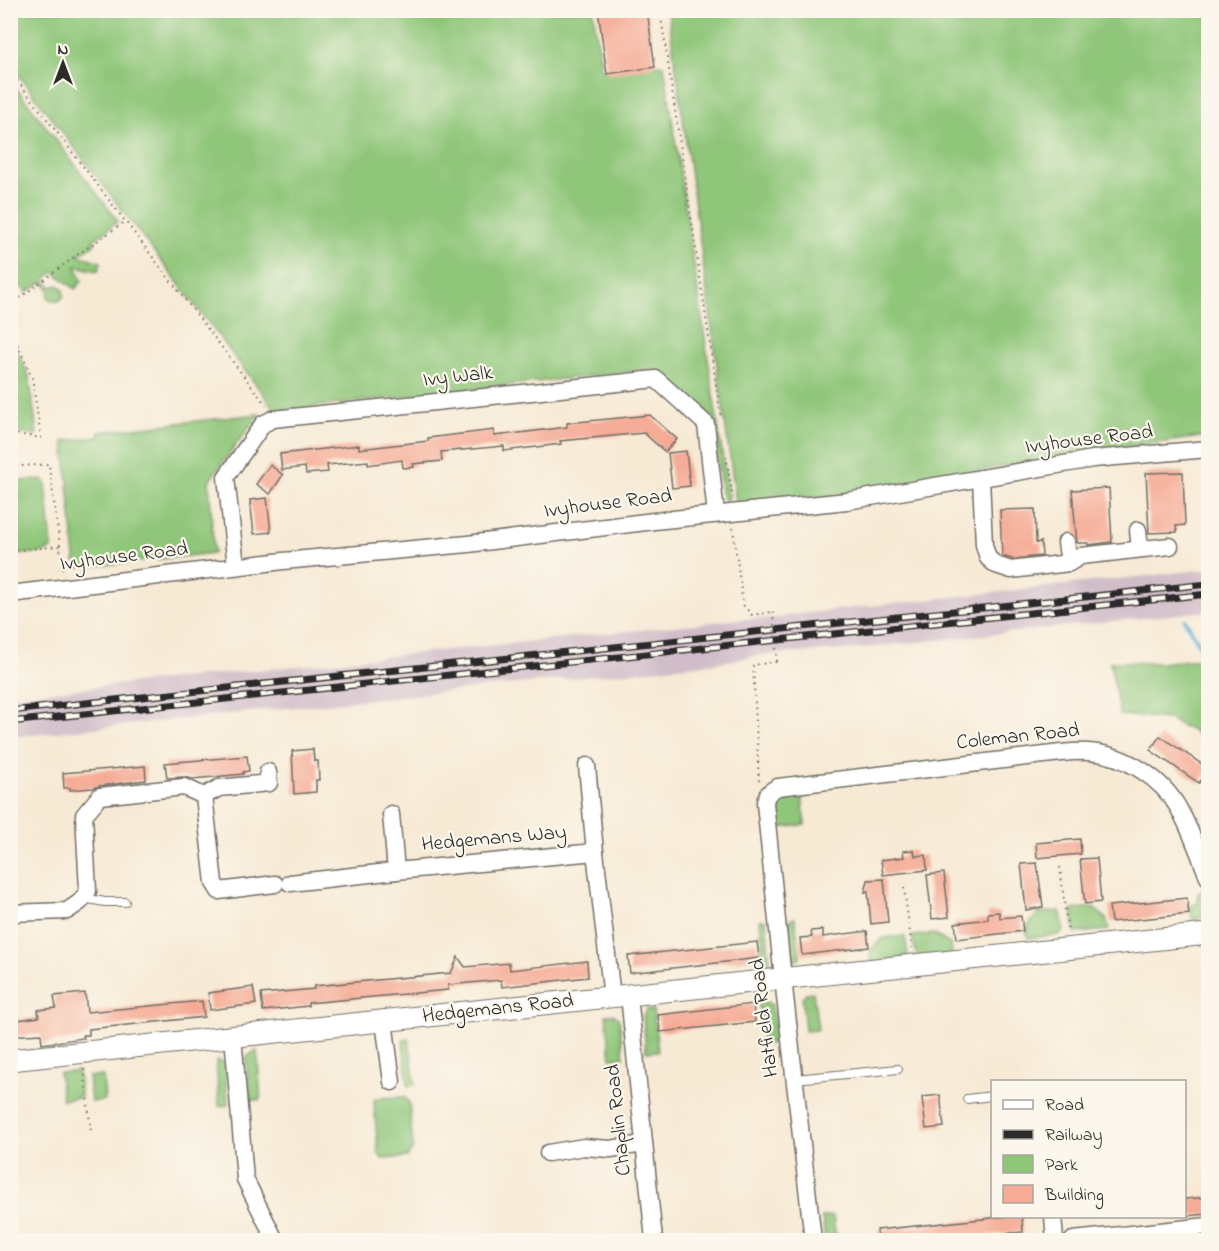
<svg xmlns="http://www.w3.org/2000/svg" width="1219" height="1251" font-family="'Indie Flower',sans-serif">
<rect width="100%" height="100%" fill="#fbf7ec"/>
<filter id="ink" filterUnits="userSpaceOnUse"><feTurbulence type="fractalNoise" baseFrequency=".0167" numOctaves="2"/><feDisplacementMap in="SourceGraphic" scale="12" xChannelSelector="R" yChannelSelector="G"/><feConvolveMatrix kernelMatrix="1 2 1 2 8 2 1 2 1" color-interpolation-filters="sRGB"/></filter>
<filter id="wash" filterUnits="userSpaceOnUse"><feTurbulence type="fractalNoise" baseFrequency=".008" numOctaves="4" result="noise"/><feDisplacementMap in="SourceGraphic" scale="24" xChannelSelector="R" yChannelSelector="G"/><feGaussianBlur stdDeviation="1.35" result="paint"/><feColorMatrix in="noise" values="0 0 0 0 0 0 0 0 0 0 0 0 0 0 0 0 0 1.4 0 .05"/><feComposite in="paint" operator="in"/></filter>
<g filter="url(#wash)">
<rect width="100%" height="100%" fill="#f7ead5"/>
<polygon fill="#d1bdc9" points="1208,569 1208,611 845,650 761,655 717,663 11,737 11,696 742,619 780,618 788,615"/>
<g fill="#8fc679" stroke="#5d7852" stroke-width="1.5">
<polygon points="11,11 593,11 602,70 664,65 729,499 724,500 722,496 711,417 662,373 645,370 276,411 11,65"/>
<polygon points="668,11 1208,11 1208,436 1066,455 847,495 737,509"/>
<polygon points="11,81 118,221 93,241 95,244 78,255 101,262 98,271 76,266 82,281 75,289 54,272 45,279 51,287 58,285 63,290 64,296 59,301 53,301 48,297 49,290 43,282 27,292 12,279 11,283"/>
<polygon points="10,336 29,376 37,433 35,436 11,431"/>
<polygon points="259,414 209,481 214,553 76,568 64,441 99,437 99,432"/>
<polygon points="43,479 46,483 52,548 45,552 11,555 11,482"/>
<polygon points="1208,658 1208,739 1169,719 1120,715 1110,662 1159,663"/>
<polygon points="802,795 805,825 778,828 776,804 780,797"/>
<polygon points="1203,891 1208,903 1208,917 1192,919 1190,906 1198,903 1198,893"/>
<polygon points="1093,907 1106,919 1109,930 1075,933 1072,910"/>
<polygon points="1060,911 1064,927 1063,932 1059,935 1028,938 1026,929 1038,913"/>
<polygon points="795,918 800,958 794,962 789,919"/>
<polygon points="760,920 766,920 770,962 764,966"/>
<polygon points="934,934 951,945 952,954 917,958 912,936"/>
<polygon points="905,936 908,956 871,963 870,950 883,938"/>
<polygon points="813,992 818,1030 805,1031 802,998 806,993"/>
<polygon points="758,1002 766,1002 772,1005 777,1043 763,1044"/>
<polygon points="647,1009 653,1010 658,1051 646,1052 643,1016"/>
<polygon points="613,1014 619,1019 624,1057 611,1058 606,1015"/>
<polygon points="409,1039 415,1085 408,1086 403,1040"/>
<polygon points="257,1050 261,1100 251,1100 246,1059 249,1055"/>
<polygon points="216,1061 223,1062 225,1066 228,1105 219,1106"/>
<polygon points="78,1071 81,1097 62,1100 59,1073"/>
<polygon points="103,1076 105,1100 91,1102 88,1077"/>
<polygon points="405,1097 409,1102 413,1148 407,1157 382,1159 378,1151 374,1101 376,1098"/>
<polygon points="833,1216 835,1232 841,1240 825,1240 822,1217"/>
</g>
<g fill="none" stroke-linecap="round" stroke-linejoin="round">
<polyline stroke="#5fb1da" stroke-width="4.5" points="1185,620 1208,659"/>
</g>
<g id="blocks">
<g fill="#f5ab95">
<polygon points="598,10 647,10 655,67 607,74"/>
<polygon points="650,415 677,439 665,452 644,433 560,441 561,444 504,451 504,446 441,452 442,461 413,464 414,467 403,468 402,460 368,465 368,461 327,465 328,472 306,474 305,467 282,470 280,454 359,445 359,449 428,441 428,438 494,430 494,436 567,427 567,423"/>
<polygon points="686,451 690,486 672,488 668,453"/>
<polygon points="270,465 283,475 270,494 256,484"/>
<polygon points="1183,472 1185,525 1176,526 1177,532 1149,533 1146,473"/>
<polygon points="1109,488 1112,542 1088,545 1088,543 1077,543 1072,490"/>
<polygon points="267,498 271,532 254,534 250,500"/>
<polygon points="1035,509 1036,543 1041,542 1042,556 1012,559 1002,556 1000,510"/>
<polygon points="1160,736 1209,769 1199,783 1150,750"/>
<polygon points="313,749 314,761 318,761 319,780 316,780 316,792 294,794 292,751"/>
<polygon points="247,756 249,771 243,772 243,774 193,779 183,777 167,778 165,763"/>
<polygon points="145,766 146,780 99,786 93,788 70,790 70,788 64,788 63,773"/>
<polygon points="1080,839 1081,854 1037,858 1036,843"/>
<polygon points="914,850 915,856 926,855 927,870 883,875 881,860 904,857 903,851"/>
<polygon points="1097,858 1101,902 1085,904 1080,859"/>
<polygon points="1037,863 1043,907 1026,910 1021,864"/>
<polygon points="944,873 949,917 932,919 927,875"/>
<polygon points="884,879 888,922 871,924 868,891 865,892 868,880"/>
<polygon points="1187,898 1189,914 1111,922 1109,906"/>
<polygon points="999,912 1000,918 1021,916 1023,931 957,939 955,923 988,919 988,913"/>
<polygon points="823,930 823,937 867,931 869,947 802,955 800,938 812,937 811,931"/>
<polygon points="757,942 759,958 630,973 628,956"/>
<polygon points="458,957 465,967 509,963 510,970 587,961 588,977 502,987 501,980 448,985 448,990 308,1003 308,1006 263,1011 261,994 314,989 314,986 451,973"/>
<polygon points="253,987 256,1004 210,1010 208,993"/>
<polygon points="85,993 87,1012 202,1001 204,1017 89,1029 89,1035 83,1035 84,1038 42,1044 41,1034 10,1036 10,1021 39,1017 38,1010 56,1008 54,996"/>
<polygon points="753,1004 755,1022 660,1032 658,1015"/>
<polygon points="940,1095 944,1127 926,1129 922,1097"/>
<polygon points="1209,1197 1209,1214 1185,1216 1185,1199"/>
<polygon points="1011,1216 1022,1216 1023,1232 935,1240 878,1240 877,1230"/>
</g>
</g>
</g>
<g filter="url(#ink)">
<use href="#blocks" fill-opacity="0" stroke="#726e66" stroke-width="1.5"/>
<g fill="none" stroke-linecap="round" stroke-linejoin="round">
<g stroke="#726e66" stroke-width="10">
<g id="service">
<polyline points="83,898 105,902 125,902"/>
<polyline points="795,1079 898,1069"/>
<polyline points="967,1099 992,1096"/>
</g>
</g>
<g stroke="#726e66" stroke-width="19">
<g id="minor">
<polyline points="981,478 984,545 988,558 996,565 1011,570 1069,563 1066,542"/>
<polyline points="1138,530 1140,549"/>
<polyline points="1069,563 1081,556 1170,546"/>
<polyline points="236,566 226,477 263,424 273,419 656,379 706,424 716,514"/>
<polyline points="10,594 283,561 468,544 654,521 847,501 1093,459 1208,449"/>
<polyline points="587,766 595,852 612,997"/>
<polyline points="204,796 219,788 269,783 268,772"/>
<polyline points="391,814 396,871"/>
<polyline points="290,883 396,871 595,852"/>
<polyline points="10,913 67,911 80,902 88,891 84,815 100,796 184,787 204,796 214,883 219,891 275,884"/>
<polyline points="629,995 654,1240"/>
<polyline points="384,1021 392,1082"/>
<polyline points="233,1036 245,1179 275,1240"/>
<polyline points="548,1153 584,1147 610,1149 644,1144"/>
<polyline points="1053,1216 1055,1240"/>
<path d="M813 1240 783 979 765 803C766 794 770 791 778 787L1061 753C1070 752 1080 751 1089 752 1124 754 1162 778 1179 809 1191 830 1199 854 1208 877"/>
<polyline points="1073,1240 1208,1226"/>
</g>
</g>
<g stroke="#726e66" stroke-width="23">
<polyline id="tertiary" points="10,1060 1208,934"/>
</g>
<g stroke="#726e66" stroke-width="2" stroke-dasharray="1.5 4.5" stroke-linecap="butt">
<polyline points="660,10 721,418"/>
<polyline points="10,71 266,405"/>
<polyline points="10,305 77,255 126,221"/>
<polyline points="10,328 32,377 41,438 10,433"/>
<polyline points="726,456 733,498"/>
<polyline points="10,467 49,464 60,546"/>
<polyline points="733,528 743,605 752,615 773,612"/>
<polyline points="10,551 60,546 63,571"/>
<polyline points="759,781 753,665 777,662"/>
<polyline points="1060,867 1068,932"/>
<polyline points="904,888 912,948"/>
<polyline points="84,1069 91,1132"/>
</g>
<use href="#service" stroke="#fff" stroke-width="8"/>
<use href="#minor" stroke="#fff" stroke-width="16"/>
<use href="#tertiary" stroke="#fff" stroke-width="21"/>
<g stroke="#2b2b2b" stroke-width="7">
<g id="rail">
<polyline points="10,711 1208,584"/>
<polyline points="10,722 1208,594"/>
</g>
</g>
<use href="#rail" stroke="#fbf7ec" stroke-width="4.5" stroke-dasharray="14" stroke-linecap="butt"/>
<polyline stroke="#726e66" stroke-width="2" stroke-dasharray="1.5 4.5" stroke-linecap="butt" points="773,612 777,662"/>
</g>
</g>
<g text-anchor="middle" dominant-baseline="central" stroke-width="4.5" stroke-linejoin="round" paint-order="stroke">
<g font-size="21" fill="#2b2b2b" stroke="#fbf7ec">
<text transform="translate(458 377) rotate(-6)">Ivy Walk</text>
<text transform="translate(1089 440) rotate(-7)">Ivyhouse Road</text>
<text transform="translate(608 504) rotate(-7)">Ivyhouse Road</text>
<text transform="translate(124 557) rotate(-7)">Ivyhouse Road</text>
<text transform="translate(1018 737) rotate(-6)">Coleman Road</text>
<text transform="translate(494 839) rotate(-5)">Hedgemans Way</text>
<text transform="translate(498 1009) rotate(-6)">Hedgemans Road</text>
<text transform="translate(765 1018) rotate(-97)">Hatfield Road</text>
<text transform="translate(619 1120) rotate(-96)">Chaplin Road</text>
</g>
</g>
<rect width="1219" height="1251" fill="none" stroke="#fbf7ec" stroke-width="36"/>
<rect x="991" y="1080" width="195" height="138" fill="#fbf7ec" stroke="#a8a59f" stroke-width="1.5"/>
<rect x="1003" y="1100" width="30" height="9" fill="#ffffff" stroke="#a8a59f" stroke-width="1.5"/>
<text x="1045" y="1110" font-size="18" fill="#2b2b2b">Road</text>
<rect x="1003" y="1130" width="30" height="9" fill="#2b2b2b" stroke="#a8a59f" stroke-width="1.5"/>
<text x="1045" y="1140" font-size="18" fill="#2b2b2b">Railway</text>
<rect x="1003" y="1155" width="30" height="18" fill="#8fc679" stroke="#a8a59f" stroke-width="1.5"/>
<text x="1045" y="1170" font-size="18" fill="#2b2b2b">Park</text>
<rect x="1003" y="1185" width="30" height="18" fill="#f5ab95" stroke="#a8a59f" stroke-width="1.5"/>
<text x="1045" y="1200" font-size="18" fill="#2b2b2b">Building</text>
<g transform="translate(63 63)" stroke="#fbf7ec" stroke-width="4.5" paint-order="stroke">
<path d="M0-4.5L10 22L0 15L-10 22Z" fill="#2b2b2b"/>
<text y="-9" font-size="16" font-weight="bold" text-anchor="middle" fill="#2b2b2b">N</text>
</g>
</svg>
